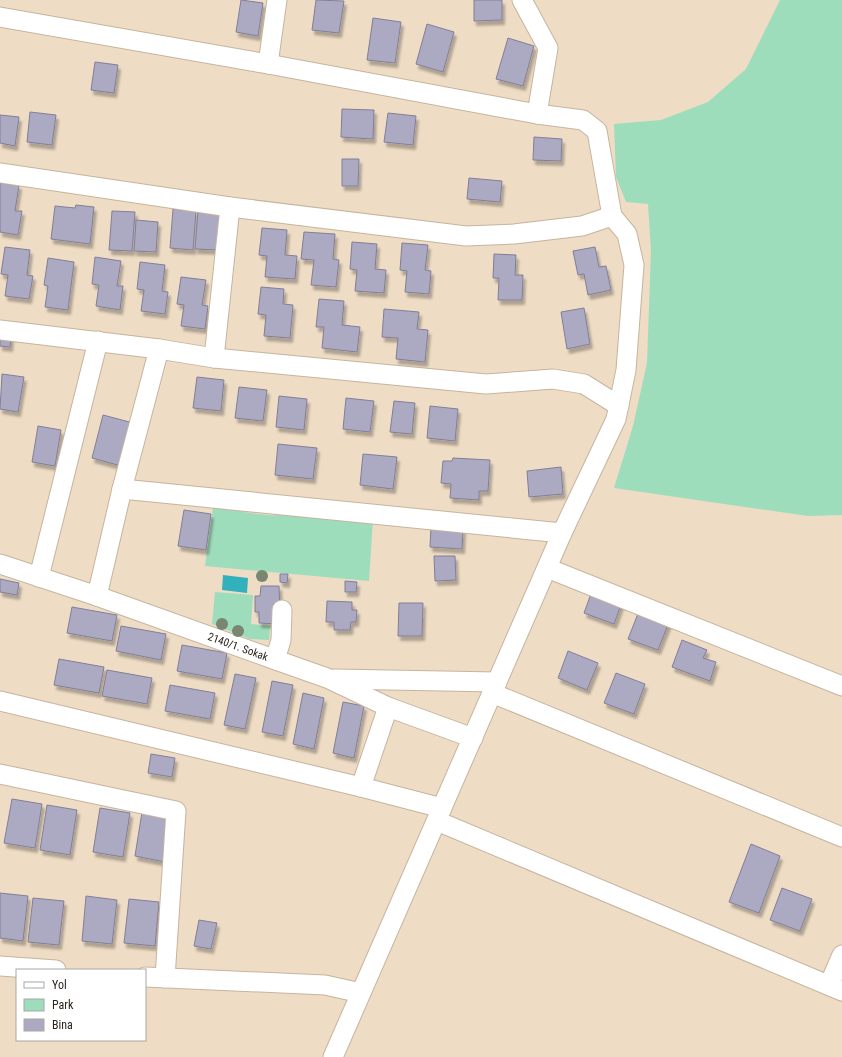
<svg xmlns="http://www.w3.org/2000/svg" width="842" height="1057" font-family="'Roboto Condensed',sans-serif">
<defs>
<filter id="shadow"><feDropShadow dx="2.5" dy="4.5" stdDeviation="1" flood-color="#0004"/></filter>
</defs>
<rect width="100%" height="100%" fill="#eedcc5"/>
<g fill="#9dddbc">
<polygon points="780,0 842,0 842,515 808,516 614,488 633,426 647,363 651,251 648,204 626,202 616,177 614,124 661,120 708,102 746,69"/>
<path d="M213 507C231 509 250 514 268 515 287 516 306 512 324 519H373L369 581 205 566Z"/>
<polygon points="215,592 253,595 251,624 270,626 269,640 250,639 212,624"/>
</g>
<polygon fill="#32b0bb" points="223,575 248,578 247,593 222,590"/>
<g fill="#aca9c3" stroke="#817e97" filter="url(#shadow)">
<polygon points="241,0 263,3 258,36 236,32"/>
<polygon points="316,0 344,1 339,33 312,30"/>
<polygon points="474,0 502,0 502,20 474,21"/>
<polygon points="373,18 401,22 395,63 367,60"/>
<polygon points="427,24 454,32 443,72 416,64"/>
<polygon points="508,38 534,46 523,86 496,79"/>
<polygon points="95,62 118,65 114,93 91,90"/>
<polygon points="342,109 374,110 373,139 341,137"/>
<polygon points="30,112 56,115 52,145 27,142"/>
<polygon points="388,113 416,116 413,145 384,142"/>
<polygon points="0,115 19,117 15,146 0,143"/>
<polygon points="534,137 562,139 561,161 533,160"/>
<polygon points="342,159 359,159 358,186 342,186"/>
<polygon points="469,178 502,181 500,202 467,199"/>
<polygon points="0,183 19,185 15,211 22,211 18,235 0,232"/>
<polygon points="76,205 94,207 90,244 51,239 55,206 75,208"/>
<polygon points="173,209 196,211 193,250 170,248"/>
<polygon points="198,210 220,211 217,250 195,249"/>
<polygon points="112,211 135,212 132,251 109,250"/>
<polygon points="136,220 158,222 156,252 134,251"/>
<polygon points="262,228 287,230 285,255 297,256 295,279 265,277 267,256 259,255"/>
<polygon points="304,232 335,234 333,259 339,260 336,287 311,285 314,260 301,259"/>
<polygon points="352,242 377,244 375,269 386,270 384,293 355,291 357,270 350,269"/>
<polygon points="402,243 428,245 425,270 431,271 429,294 405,292 407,271 400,270"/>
<polygon points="5,247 30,250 27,275 33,276 29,299 5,296 8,275 1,274"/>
<polygon points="595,247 599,267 606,266 611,290 588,295 584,274 578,275 573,251"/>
<polygon points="494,254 516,255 515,275 523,275 522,300 498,300 499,278 493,278"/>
<polygon points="95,257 121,261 117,286 123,286 120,310 96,306 99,285 92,284"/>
<polygon points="48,258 74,262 68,310 45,307 48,286 44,285"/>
<polygon points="140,262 165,265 162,291 168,292 165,314 141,311 144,290 137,289"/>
<polygon points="181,277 206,280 202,305 208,306 205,329 181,326 184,305 177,304"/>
<polygon points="261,287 284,289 283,304 293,305 290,338 264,336 266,315 258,314"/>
<polygon points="319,299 344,301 342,325 360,327 357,352 322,348 324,327 316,327"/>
<polygon points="584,308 590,344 567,349 561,312"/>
<polygon points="384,309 419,312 417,329 428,330 425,362 396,359 398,338 382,337"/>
<polygon points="0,335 11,336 10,347 0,346"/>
<polygon points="2,374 24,377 18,412 0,409"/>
<polygon points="197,377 224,380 221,411 193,408"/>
<polygon points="239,387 267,390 263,421 235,418"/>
<polygon points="279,396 307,399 304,430 276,427"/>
<polygon points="346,398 374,401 370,432 343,429"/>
<polygon points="394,401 415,403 412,434 390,432"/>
<polygon points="430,406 458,409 455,441 427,438"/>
<polygon points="103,415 137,424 125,467 92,458"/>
<polygon points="38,426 61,430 55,466 32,462"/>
<polygon points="278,444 317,448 313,479 275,475"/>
<polygon points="363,454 397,457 393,489 360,485"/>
<polygon points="453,458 490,460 488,491 479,491 479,500 450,498 451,484 441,483 443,461 452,461"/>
<polygon points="561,467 563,494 529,497 527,471"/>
<polygon points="184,510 211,514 206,550 178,546"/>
<polygon points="431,526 463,528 462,549 430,547"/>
<polygon points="434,556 455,556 456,580 435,581"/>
<polygon points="280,574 288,574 287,583 280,582"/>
<polygon points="0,579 19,583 17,595 0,592"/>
<polygon points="345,581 357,582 356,592 345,592"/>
<polygon points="261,586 279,586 280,613 277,624 259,623 259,612 255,612 255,596 260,596"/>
<polygon points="592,591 622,602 614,624 584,613"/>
<polygon points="327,601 352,602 352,610 357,610 356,622 351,622 350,630 334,630 334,622 326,622"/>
<polygon points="399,603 423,603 422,636 398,636"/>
<polygon points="72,607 117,615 112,641 67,633"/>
<polygon points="639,611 669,622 658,650 628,639"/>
<polygon points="121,626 166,634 161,660 116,651"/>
<polygon points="682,640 707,650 703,658 716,662 710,681 672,667"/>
<polygon points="182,645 227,653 222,679 177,671"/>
<polygon points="568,651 598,663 587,690 558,678"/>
<polygon points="59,659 104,667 99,693 54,685"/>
<polygon points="107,670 152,678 147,704 102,696"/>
<polygon points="616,673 645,684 634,714 604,703"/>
<polygon points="235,674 256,678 245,729 224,725"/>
<polygon points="272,681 293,685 283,736 262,732"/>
<polygon points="170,685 215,693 210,719 165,711"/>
<polygon points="303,693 324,698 314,749 293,744"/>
<polygon points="343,702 364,706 354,758 333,753"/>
<polygon points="151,754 175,758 172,777 148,773"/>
<polygon points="12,799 42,804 35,848 4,843"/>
<polygon points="47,805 77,810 70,855 40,850"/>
<polygon points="100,808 130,813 123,857 93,852"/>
<polygon points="142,812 173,817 165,862 135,856"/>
<polygon points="751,844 780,856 759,913 729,902"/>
<polygon points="782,888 812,899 800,931 770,920"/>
<polygon points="0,893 28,896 23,941 0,938"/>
<polygon points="86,896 117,900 112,944 82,941"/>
<polygon points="33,898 64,901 59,945 28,942"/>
<polygon points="129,899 159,902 155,946 124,943"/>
<polygon points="199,920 217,923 211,949 194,946"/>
</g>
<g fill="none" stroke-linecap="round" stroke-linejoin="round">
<g stroke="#c6b49e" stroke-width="21">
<g id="minor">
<polyline points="0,17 268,64 537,114 548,48 522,0"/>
<polyline points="268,64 277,0"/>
<polyline points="537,114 583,120 597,131 612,216"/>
<polyline points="0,173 230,207 466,236 514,234 582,226 612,216 627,234 634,265 626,370 616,419 562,533 333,1057"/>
<polyline points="0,330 159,349 214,358 486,384 553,379 584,384 619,406"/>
<polyline points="214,358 230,207"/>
<polyline points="122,489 562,533"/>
<path id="s1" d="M0 564 97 596 290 665 327 678 388 707 473 738"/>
<polyline points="547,568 842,686"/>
<polyline points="39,577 98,341"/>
<polyline points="97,596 122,489 159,349"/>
<polyline points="275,660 281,640 282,610"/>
<polyline points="334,679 497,682"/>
<polyline points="492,693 842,837"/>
<polyline points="0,701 361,787 442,808"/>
<polyline points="0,774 176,811 165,978"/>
<polyline points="361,787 388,707"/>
<polyline points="437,821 842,991"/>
<polyline points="0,966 56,970"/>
<polyline points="145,977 325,985 361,993"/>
<polyline points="829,985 842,955"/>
</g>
</g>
<use href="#minor" stroke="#fff" stroke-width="19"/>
</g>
<g fill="#798672">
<circle cx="262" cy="576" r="6"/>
<circle cx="222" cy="624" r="6"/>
<circle cx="238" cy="631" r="6"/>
</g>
<g text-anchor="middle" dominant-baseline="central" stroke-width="4" stroke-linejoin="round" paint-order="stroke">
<g font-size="11" fill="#2b241b" stroke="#fff">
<text stroke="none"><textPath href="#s1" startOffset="252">2140/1. Sokak</textPath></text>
</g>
</g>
<rect x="16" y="969" width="130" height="72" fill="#ffffff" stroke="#aaa7a4"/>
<rect x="24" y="982" width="20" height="6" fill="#ffffff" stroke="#aaa7a4"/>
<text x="52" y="989" font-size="12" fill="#2b241b">Yol</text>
<rect x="24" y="999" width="20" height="12" fill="#9dddbc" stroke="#aaa7a4"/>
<text x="52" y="1009" font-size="12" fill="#2b241b">Park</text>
<rect x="24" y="1019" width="20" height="12" fill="#aca9c3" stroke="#aaa7a4"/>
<text x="52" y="1029" font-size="12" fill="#2b241b">Bina</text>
</svg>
